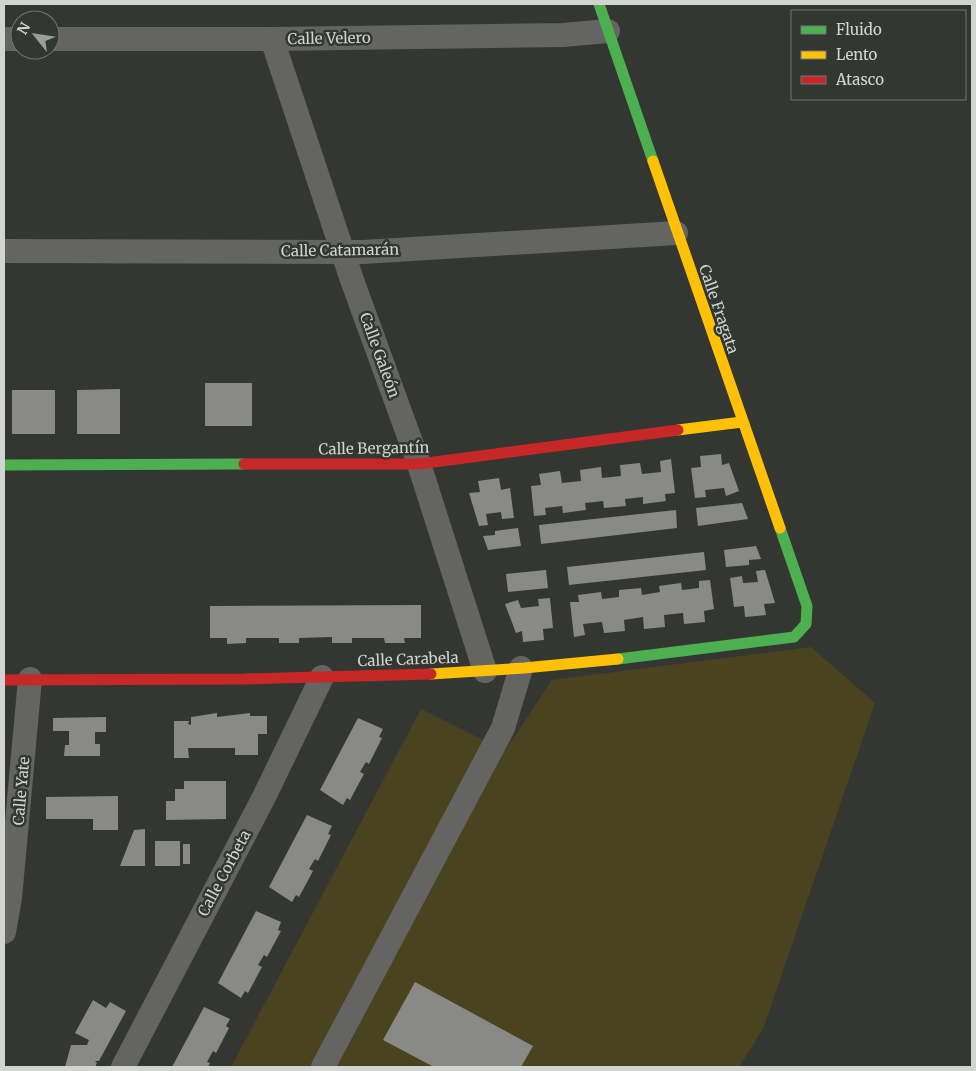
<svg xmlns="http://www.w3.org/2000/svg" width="976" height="1071" font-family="Merriweather,serif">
<rect width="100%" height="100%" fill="#343632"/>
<polygon fill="#4a431f" points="811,647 875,703 763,1029 739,1067 231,1067 421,709 505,751 552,680"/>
<g fill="#898a87">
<rect x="205" y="383" width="47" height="43"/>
<polygon points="120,389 120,434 77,434 77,390"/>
<rect x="12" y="390" width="43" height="44"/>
<polygon points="721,454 722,465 729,463 739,491 726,496 724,488 705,490 706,497 695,498 691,468 701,467 700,456"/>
<polygon points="671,459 675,493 665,494 666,501 643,504 643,497 625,499 626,506 604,508 603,501 585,503 586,510 563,513 562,506 545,508 546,515 534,516 531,486 541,485 539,474 560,471 562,483 581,481 580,470 601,467 602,478 621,476 620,465 640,463 642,474 661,472 660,461"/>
<polygon points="499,478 501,490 510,488 514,518 502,519 501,512 486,514 488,525 479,526 469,493 480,492 478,481"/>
<polygon points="742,503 748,519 698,526 696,508"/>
<polygon points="676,510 677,528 541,544 539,525"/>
<polygon points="518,528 521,546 488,550 483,536 495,535 495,531"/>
<polygon points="756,546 761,559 749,560 749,565 726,567 724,550"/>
<polygon points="704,552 706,570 569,585 567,567"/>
<polygon points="546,570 548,588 508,592 506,574"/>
<polygon points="765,570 775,603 764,604 766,615 745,617 744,606 734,607 730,578 742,576 743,583 758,582 756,571"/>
<polygon points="710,580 714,609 704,611 705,622 684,624 683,613 664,615 665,627 644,629 643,617 624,620 625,631 604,633 602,622 583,624 585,635 574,637 570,602 579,602 578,595 601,592 602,599 619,597 619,590 641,588 642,595 660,592 659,586 681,583 682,590 699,588 699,581"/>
<polygon points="550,598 553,628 543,629 544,640 523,642 522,631 516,633 505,604 518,600 521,608 539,606 538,599"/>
<polygon points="421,605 421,638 404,638 405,643 385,643 384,638 352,638 352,643 332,643 332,637 299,638 299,643 279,643 279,638 246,638 246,643 227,644 227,638 210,638 210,606"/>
<polygon points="217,713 217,717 250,713 250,716 267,716 267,734 258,734 258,755 235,755 235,748 188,748 189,758 174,758 174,721 189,721 188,724 191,725 191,717"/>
<polygon points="106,717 106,732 95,732 95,744 100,744 100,756 64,756 65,745 69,745 69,731 53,731 53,718"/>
<polygon points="358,718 383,729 379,737 382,738 369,764 366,762 360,772 364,774 350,800 347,798 343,805 320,790"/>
<polygon points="184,781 226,781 226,819 166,820 166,801 175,801 175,789 184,789"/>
<polygon points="118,796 118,830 93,830 93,819 46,819 46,797"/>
<polygon points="307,815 332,826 328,834 331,835 318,861 315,859 309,869 313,871 299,897 296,895 292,902 269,887"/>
<polygon points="145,829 145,866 120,866 134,830"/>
<rect x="155" y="841" width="25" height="25"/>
<rect x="183" y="844" width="7" height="20"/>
<polygon points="256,911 281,922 278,930 281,931 267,957 264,955 258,965 262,967 248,993 245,991 241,998 218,983"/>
<polygon points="415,982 533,1046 521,1067 434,1067 383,1040"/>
<polygon points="93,1000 106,1008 110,1002 126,1011 99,1061 95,1061 97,1063 95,1067 65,1067 71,1045 87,1045 89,1040 75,1033"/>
<polygon points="204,1007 230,1019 226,1026 229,1028 216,1053 213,1051 207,1062 210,1063 208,1067 172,1067"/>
</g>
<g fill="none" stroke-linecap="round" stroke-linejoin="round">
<g stroke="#646562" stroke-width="24">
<polyline points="4,39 20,39"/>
<polyline points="50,39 272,39 563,35 608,31"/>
<polyline points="272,39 352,280 419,464 485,671"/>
<polyline points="4,251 363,252 676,233"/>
<polyline points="4,932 10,898 30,679"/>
<polyline points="123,1067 264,797 322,677"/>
<polyline points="323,1067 503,728 521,668"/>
</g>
<g stroke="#4caf50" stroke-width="11">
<polyline points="599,4 653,161"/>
<polyline points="4,465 244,464"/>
<polyline points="618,659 794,637 806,624 807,606 780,528"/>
</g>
<g stroke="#ffc107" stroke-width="11">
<polyline points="653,161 780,528"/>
<polyline points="678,430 742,422"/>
<polyline points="431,674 524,668 618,659"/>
</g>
<g stroke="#c62828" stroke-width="11">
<polyline points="244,464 419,464 678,430"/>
<polyline points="4,680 244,679 431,674"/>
</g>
</g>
<g text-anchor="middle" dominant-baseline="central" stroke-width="5" stroke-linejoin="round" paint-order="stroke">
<g font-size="15" fill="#d1d4d0" stroke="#333731">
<text transform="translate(329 38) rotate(-1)">Calle Velero</text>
<text transform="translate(340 250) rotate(-1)">Calle Catamarán</text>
<text transform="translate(719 309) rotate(71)">Calle Fragata</text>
<text transform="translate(380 355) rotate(70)">Calle Galeón</text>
<text transform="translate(374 448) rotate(-1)">Calle Bergantín</text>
<text transform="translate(408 659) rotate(-2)">Calle Carabela</text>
<text transform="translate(21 791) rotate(-85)">Calle Yate</text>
<text transform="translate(224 873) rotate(-62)">Calle Corbeta</text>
</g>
</g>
<rect width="976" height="1071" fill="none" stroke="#d1d4d0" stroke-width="10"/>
<rect x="791" y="10" width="175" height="90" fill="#333731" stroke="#727671"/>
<rect x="801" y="26" width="25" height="8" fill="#4caf50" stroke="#727671"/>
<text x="836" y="35" font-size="15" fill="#d1d4d0">Fluido</text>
<rect x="801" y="51" width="25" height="8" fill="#ffc107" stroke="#727671"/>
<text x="836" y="60" font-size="15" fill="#d1d4d0">Lento</text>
<rect x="801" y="76" width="25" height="8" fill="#c62828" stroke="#727671"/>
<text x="836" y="85" font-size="15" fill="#d1d4d0">Atasco</text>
<g transform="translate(35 35) rotate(300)"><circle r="24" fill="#333731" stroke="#727671"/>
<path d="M0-4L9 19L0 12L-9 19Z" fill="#9a9d99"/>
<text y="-8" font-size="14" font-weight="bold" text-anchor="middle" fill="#d1d4d0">N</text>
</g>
</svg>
